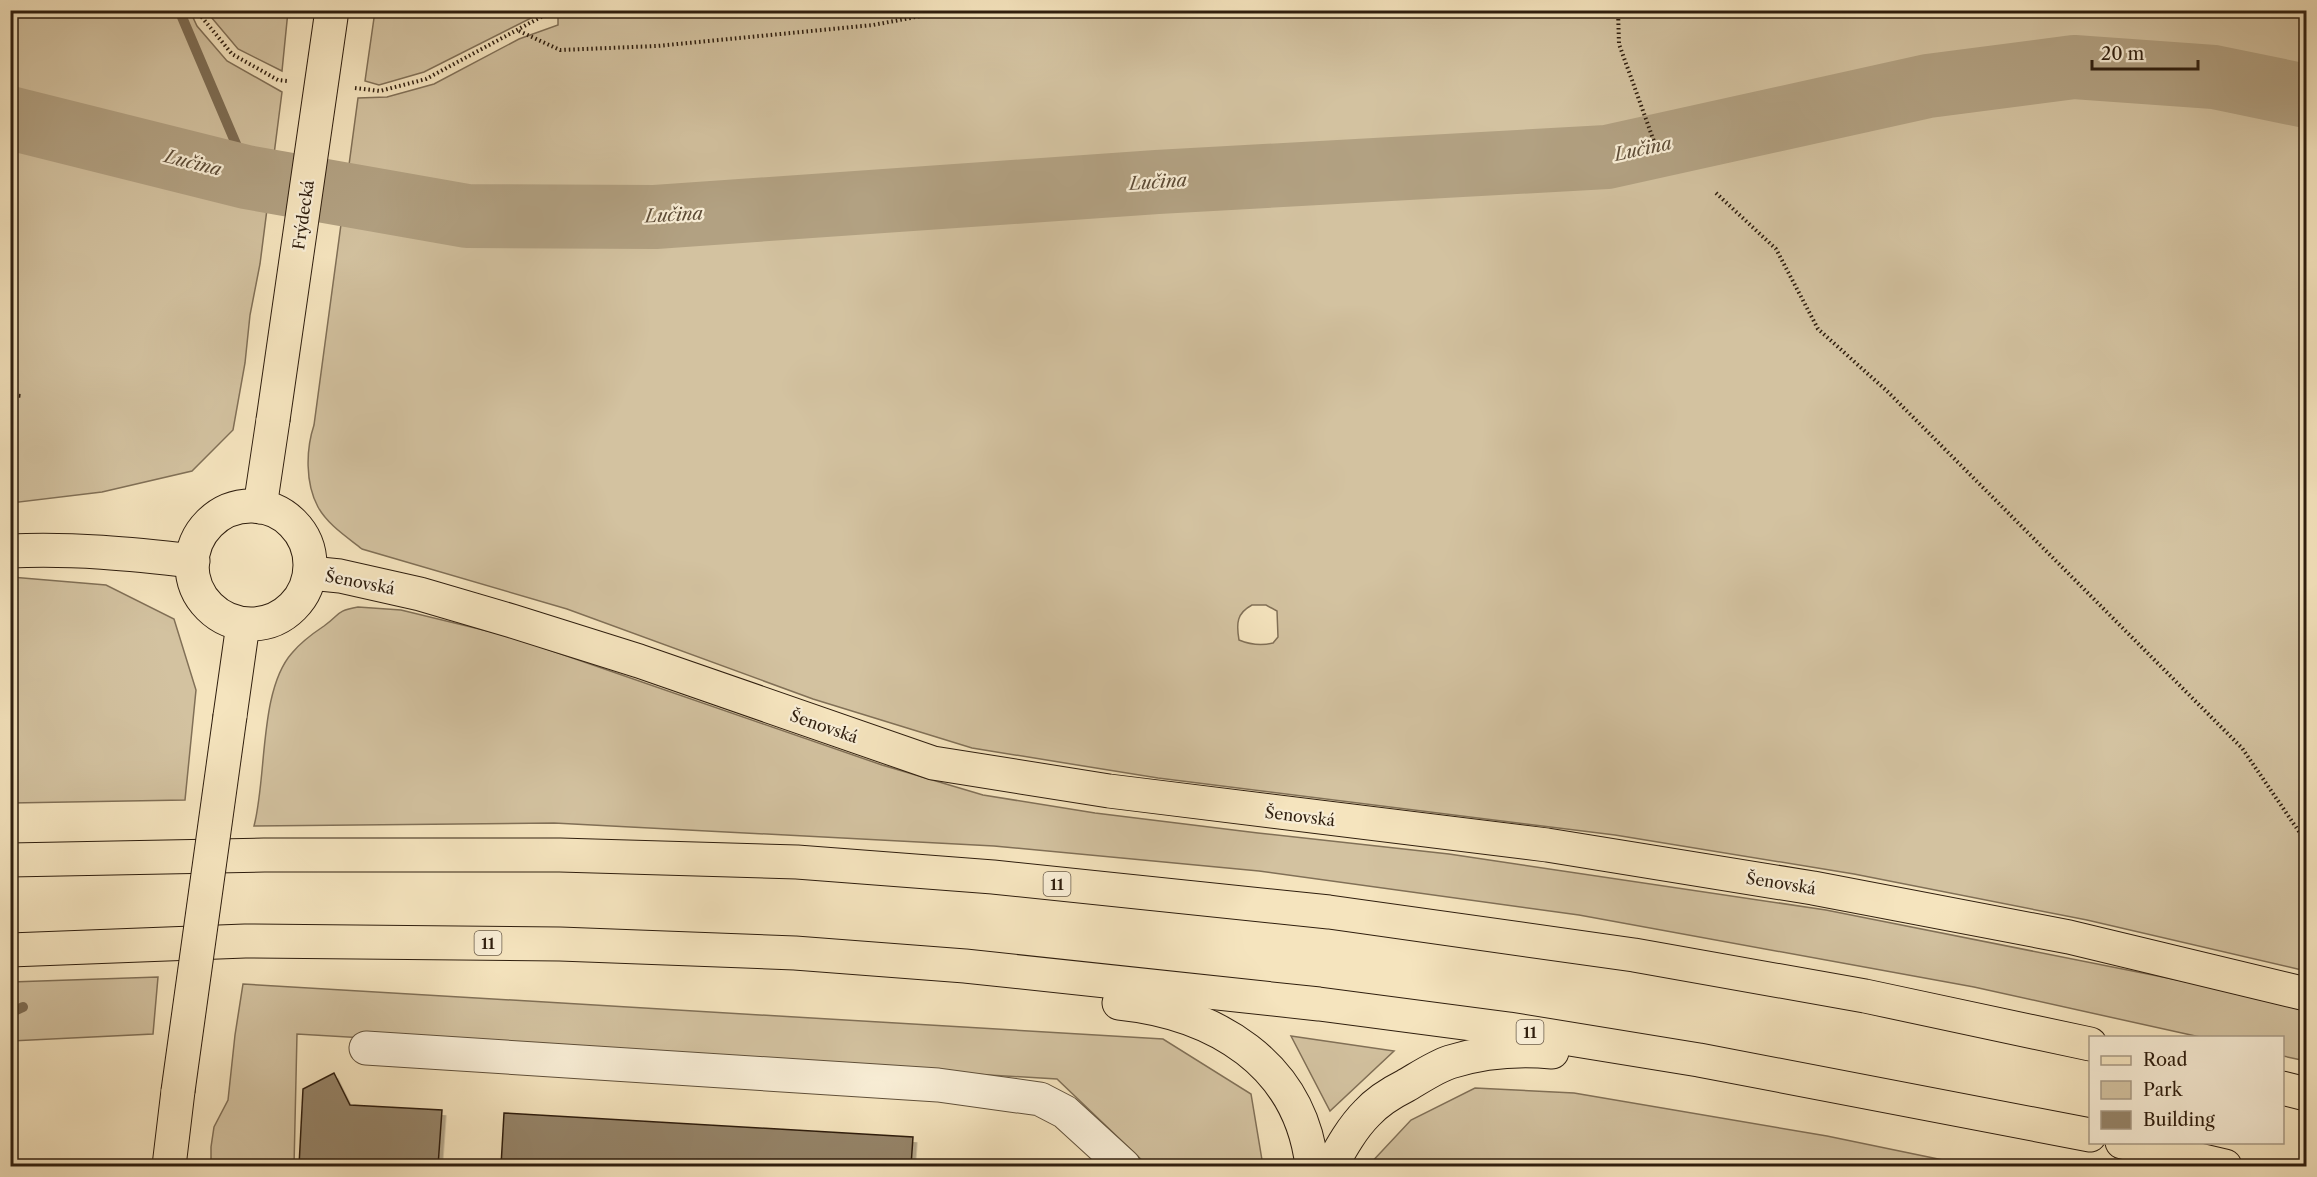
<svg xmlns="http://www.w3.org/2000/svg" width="2317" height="1177" font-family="'Libre Caslon Text',serif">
<defs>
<filter id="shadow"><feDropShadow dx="3.5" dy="6" stdDeviation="0" flood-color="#0004"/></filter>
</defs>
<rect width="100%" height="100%" fill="#f5e4be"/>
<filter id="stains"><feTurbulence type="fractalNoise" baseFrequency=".00333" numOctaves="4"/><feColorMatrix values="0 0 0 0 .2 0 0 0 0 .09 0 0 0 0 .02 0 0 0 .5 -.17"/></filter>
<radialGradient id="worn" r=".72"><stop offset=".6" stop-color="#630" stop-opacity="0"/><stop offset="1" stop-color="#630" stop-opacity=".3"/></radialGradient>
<g fill="#d3c2a0" stroke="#817057" stroke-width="1.5" fill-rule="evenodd">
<polygon points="10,11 190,11 197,26 227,61 282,92 260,264 250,315 245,363 233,430 192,471 102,492 11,503"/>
<polygon points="206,11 288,11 282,71 238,49"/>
<polygon points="375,11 375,10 545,11 424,72 379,85 365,81"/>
<path d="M558 11H2306V971L2087 920 1854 874 1615 835 1158 778 972 748 813 699 567 609 362 549C347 537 328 525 318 507 305 483 306 449 314 425L358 98 387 97 434 84 519 39 558 25ZM1252 605H1266L1277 611 1278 637 1273 643C1261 646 1251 645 1239 640 1236 623 1237 613 1252 605Z"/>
<polygon points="11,577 106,585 174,619 196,690 185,800 11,803"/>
<path d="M358 607 401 610 512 637 882 765 983 795 1095 813 1258 833 1449 854 1826 910 2213 987 2306 1011V1061L2283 1056 2282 1038 2200 1037 1974 987 1579 915 1259 871 994 846 554 823 254 826C267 777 259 690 292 653 301 642 312 634 324 626 341 614 335 611 358 607Z"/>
<polygon points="158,977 153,1034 11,1041 11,982"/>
<polygon points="243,984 1163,1039 1251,1094 1263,1166 1148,1166 1057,1079 297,1034 294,1166 211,1166 211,1147 214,1127 228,1100 235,1035"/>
<polygon points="1291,1036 1394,1051 1330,1111"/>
<polygon points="1475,1088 1574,1093 1827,1136 1972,1166 1368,1166 1411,1120"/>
</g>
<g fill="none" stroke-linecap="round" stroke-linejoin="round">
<g stroke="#7e6d54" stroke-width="10">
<polyline points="179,10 239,151 246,177"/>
<polyline points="10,1013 23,1007"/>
</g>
<polyline stroke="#b2a182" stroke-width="64" points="10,118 246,177 467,216 655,217 1157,182 1607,157 1928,86 2074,67 2214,77 2306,96"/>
</g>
<g fill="#96856a" stroke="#2f1e0e" stroke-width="1.5" filter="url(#shadow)">
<polygon points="334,1073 350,1105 442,1110 438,1166 299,1166 303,1089"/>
<polygon points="504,1113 913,1137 911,1166 501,1166"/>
</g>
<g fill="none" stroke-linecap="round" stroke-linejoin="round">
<g stroke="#60503a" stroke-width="35">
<polyline id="minor" points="366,1048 938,1085 1040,1099 1065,1112 1124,1166"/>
</g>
<g stroke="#2f1e0e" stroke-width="35">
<g id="major">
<circle cx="251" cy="565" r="59"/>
<polyline points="260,507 273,420"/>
<polyline points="310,573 340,576 420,594 512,621 639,661 933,763 1109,791 1547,845 1813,888 2069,937 2306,994"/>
<polyline points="230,716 243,624"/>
<polyline points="169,1166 178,1091"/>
</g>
</g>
<g stroke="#2f1e0e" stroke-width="35">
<g id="highway">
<path d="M10 551C72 548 132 554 193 561"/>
<polyline points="10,860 264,855 560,855 797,862 993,877 1329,912 1634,955 1865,996 2090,1044"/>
<polyline points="10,950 245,941 560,944 795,953 965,966 1319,1004 1509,1029 1699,1060 2090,1135"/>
<path d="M1119 1003C1215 1013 1300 1063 1312 1166"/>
<polyline points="2282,1088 2306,1094"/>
<polyline points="2122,1142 2225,1166"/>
<path d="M1331 1166C1341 1148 1352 1128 1367 1113 1378 1101 1391 1093 1405 1086 1419 1078 1435 1067 1450 1062 1482 1052 1519 1049 1552 1052"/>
</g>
</g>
<g stroke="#2f1e0e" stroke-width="4" stroke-dasharray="1.5 3" stroke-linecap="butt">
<polyline points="196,10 232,54 278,80 287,81"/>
<polyline points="1618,10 1619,44 1656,147"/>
<polyline points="519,31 560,50 657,46 873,25 953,10"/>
<polyline points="355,88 380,91 426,79 554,10"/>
<polyline points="1716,193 1776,249 1818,329 1887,391 2242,748 2300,833 2306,847"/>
<polyline points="10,395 22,396"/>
</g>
<use href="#minor" stroke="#f8edd5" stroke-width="33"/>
<use href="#major" stroke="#f5e4be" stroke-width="33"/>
<use href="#highway" stroke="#f5e4be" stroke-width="33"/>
<g stroke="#2f1e0e" stroke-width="35" stroke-linecap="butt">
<g id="major-bridge">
<polyline points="273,420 332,10"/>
<polyline points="178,1091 230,716"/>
</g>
</g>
<use href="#major-bridge" stroke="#f5e4be" stroke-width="33"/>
</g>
<g text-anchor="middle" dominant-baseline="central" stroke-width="4.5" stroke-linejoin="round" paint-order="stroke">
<g fill="#f8edd5" stroke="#6b5c4a" stroke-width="1.5">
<rect x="1043.5" y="872" width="27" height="24" rx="4.5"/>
<rect x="474.5" y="931" width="27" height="24" rx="4.5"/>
<rect x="1516.5" y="1020" width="27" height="24" rx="4.5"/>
</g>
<g font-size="15" font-weight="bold" fill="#2f1e0e">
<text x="1057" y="884">11</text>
<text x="488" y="943">11</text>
<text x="1530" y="1032">11</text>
</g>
<g font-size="16" fill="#2f1e0e" stroke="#f8edd5">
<text transform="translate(303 215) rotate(-82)">Frýdecká</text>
<text transform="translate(360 582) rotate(11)">Šenovská</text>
<text transform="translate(824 726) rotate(19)">Šenovská</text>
<text transform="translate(1300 816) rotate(7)">Šenovská</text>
<text transform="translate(1781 883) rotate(9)">Šenovská</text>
</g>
<g font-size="18" font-style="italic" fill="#5d4c37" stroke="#f8edd5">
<text transform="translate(1643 149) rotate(-12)">Lučina</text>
<text transform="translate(193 163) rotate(14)">Lučina</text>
<text transform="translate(1158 182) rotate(-4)">Lučina</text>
<text transform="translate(674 215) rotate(-3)">Lučina</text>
</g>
</g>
<rect width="2317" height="1177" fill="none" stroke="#f5e4be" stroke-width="36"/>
<rect x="12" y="12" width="2293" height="1153" fill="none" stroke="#2f1e0e" stroke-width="3"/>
<rect x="18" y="18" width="2281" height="1141" fill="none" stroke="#2f1e0e" stroke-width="1.5"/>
<rect x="2089" y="1036" width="195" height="108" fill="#f8edd5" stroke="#a89a85" stroke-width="1.5"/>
<rect x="2101" y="1056" width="30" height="9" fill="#f5e4be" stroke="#a89a85" stroke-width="1.5"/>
<text x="2143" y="1066" font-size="18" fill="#2f1e0e">Road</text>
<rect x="2101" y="1081" width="30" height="18" fill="#d3c2a0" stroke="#a89a85" stroke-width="1.5"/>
<text x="2143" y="1096" font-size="18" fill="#2f1e0e">Park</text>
<rect x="2101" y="1111" width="30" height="18" fill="#96856a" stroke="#a89a85" stroke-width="1.5"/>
<text x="2143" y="1126" font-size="18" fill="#2f1e0e">Building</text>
<path d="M2092 60v9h106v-9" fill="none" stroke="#2f1e0e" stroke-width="3"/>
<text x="2101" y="60" font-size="18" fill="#2f1e0e" stroke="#f8edd5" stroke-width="4.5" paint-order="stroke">20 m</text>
<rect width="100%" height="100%" filter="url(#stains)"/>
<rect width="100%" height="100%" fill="url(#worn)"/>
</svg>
